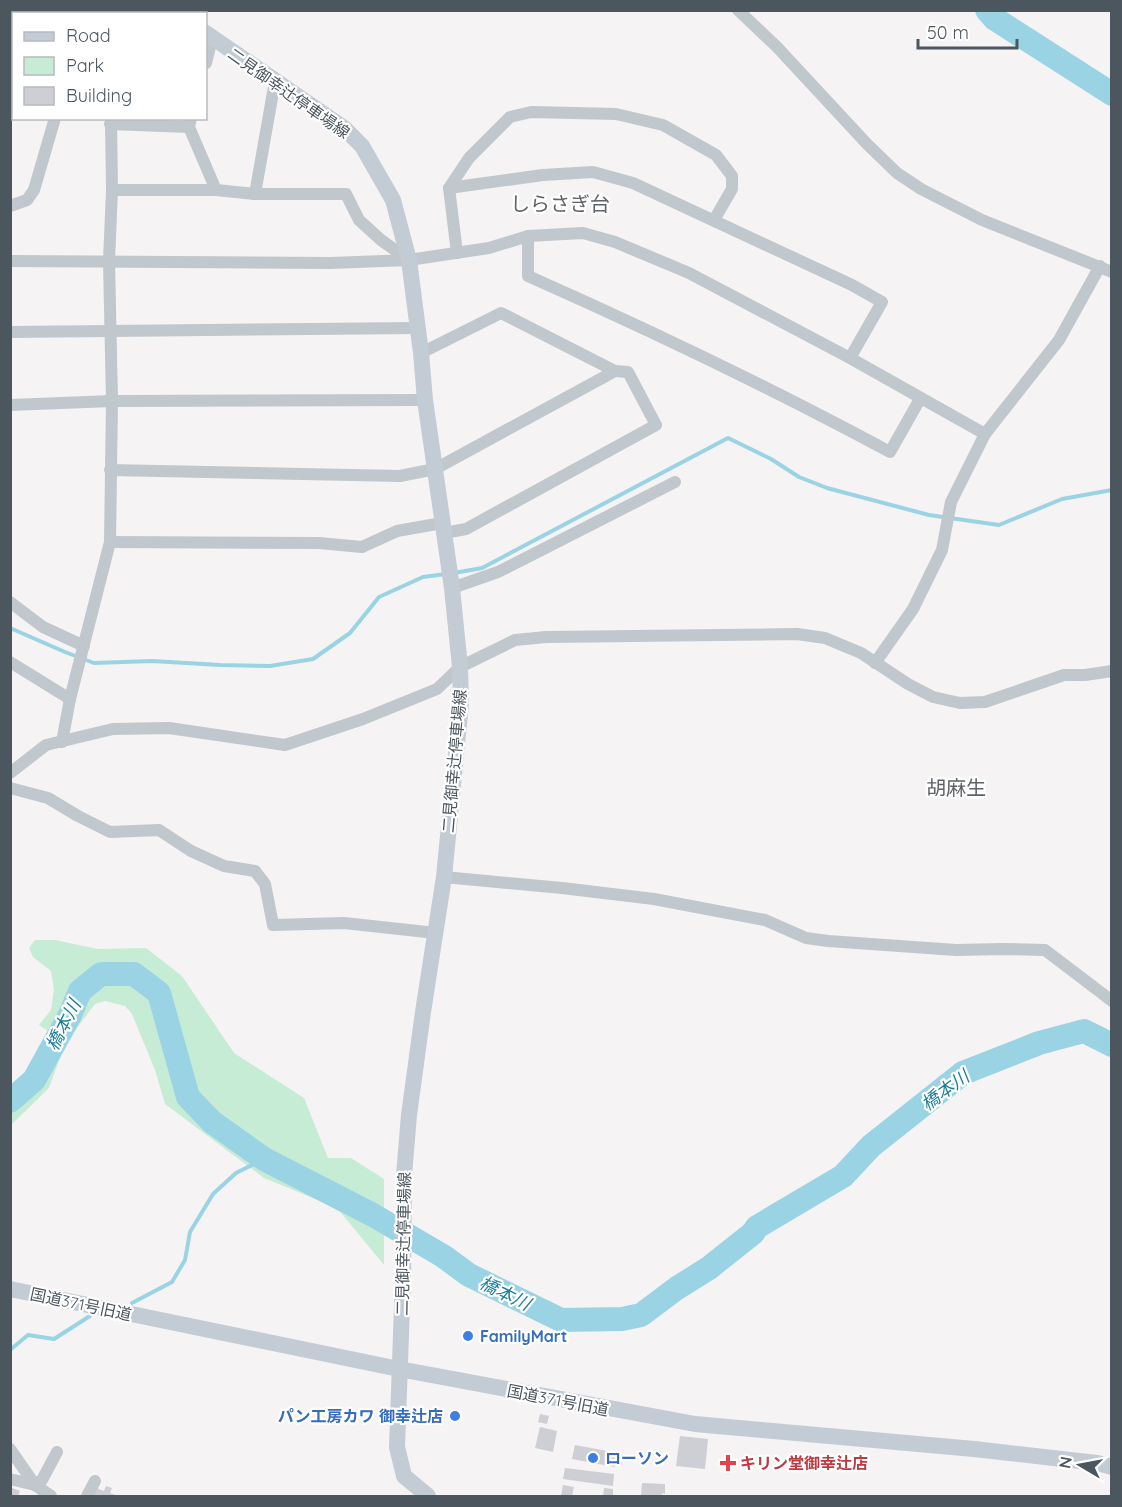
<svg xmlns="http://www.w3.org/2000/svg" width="1122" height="1507" font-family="Quicksand,'Noto Sans JP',sans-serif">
<rect width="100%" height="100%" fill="#f5f3f3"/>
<polygon fill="#c7ecd6" points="35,940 55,940 98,949 146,948 182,976 234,1053 304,1098 328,1158 351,1158 384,1179 384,1265 337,1208 264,1178 165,1104 155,1070 132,1014 125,1006 105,1001 95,1004 65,1044 49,1088 11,1125 11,1112 25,1099 62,1040 39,1025 51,1010 54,990 51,971 33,957 29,948"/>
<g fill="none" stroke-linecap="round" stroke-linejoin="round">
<g stroke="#9ad4e4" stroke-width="4">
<polyline points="454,573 482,568 728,438 771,459 799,477 827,488 929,515 999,525 1062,499 1112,490"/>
<polyline points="10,628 65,652 94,663 152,661 220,665 270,666 313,659 350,633 379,597 423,577 446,574"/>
<polyline points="132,1303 172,1282 185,1260 190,1232 213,1194 236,1173 264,1159"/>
<polyline points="10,1350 28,1335 54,1339 90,1316"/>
</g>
<g stroke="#9ad4e4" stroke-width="24">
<polyline points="987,10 995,19 1112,94"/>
<polyline points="10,1101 34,1080 70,1015 80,991 101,974 134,974 159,993 188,1097 212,1122 264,1159 373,1215 443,1256 469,1275 561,1320 622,1319 641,1315 677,1288 709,1268 753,1233 757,1227 843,1176 871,1146 963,1073 1039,1043 1084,1031 1112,1045"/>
</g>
</g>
<g fill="#cdcfd4">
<polygon points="540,1414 549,1416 547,1424 538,1422"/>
<polygon points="540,1427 557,1431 553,1452 535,1448"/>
<polygon points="680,1436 708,1439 705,1469 676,1466"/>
<polygon points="575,1445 618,1453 617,1461 622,1462 622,1465 615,1464 615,1467 572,1459"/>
<polygon points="565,1468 614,1474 613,1486 563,1479"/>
<polygon points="642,1483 665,1484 665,1494 662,1493 662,1496 641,1496"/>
<polygon points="563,1485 574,1487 572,1496 561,1496"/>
<polygon points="106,1486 112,1488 110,1493 118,1496 92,1496 96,1488 104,1491"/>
<polygon points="10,1487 20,1491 18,1496 10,1496"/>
<polygon points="604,1488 613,1489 613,1496 603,1496"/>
</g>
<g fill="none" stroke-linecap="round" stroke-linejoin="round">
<g stroke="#c0c7cd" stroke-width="12">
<polyline points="47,10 58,14"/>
<polyline points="738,10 777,47 867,144 897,173 921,189 982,220 1112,272"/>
<polyline points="25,14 26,10"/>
<polyline points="97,14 100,10"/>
<polyline points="131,14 131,10"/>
<polyline points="10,57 14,47"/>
<polyline points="206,63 212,39"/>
<polyline points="191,118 189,127 216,190"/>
<polyline points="110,124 189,127"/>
<polyline points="449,188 543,175 593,172 633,183 852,285 882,302 850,358"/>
<polyline points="112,190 216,190 255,194 346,194 359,220 381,240 409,260"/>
<polyline points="255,194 275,81"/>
<polyline points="10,206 27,200 34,190 55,118"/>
<path d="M528 236V276C650 330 771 388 890 452L920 399"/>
<polyline points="457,253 449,188 469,158 510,117 531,112 616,114 663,125 716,155 732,176 732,189 714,220"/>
<polyline points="10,261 331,263 409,260 489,248 528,236 583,233 615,242 689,273 850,358 985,434"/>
<polyline points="10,332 416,328"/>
<polyline points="10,405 112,401 425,400"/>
<polyline points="110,470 400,476 435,469 615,371 501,313 421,353"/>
<polyline points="444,533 466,529 656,425 628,372 615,371"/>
<polyline points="110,542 319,543 362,547 397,531 442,523"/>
<polyline points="452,588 498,572 675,482"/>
<polyline points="10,602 43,627 84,646"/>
<polyline points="10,662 70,699"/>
<polyline points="875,663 913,609 942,550 951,502 985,434 1059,340 1100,266"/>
<polyline points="62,742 70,699 110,542 112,401 109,261 112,190 111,118"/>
<polyline points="10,773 46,745 113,729 169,728 285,745 363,719 437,689 460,667 515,640 546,637 797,634 825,638 861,653 908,684 933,697 960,703 985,702 1064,675 1085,675 1112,671"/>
<polyline points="10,788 48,798 78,816 110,832 159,830 191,851 224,866 255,871 265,884 273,925 344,923 436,933"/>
<polyline points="444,877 562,888 654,899 765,920 806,938 828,941 956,950 1002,949 1045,950 1112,1001"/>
<polyline points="10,1449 35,1485 51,1496"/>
<polyline points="10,1479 35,1485"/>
<polyline points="35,1485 42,1480 57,1452"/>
<polyline points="87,1496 95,1481"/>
</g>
<g stroke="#c3cbd4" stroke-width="16">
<polyline points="182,10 185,14"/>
<polyline points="206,33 344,128 362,146 393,200 409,260 421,353 425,400 452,588 460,667 461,703 444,877 423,1012 409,1115 404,1175 403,1278 397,1447 404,1476 428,1496"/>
<polyline points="10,1289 399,1369 695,1424 974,1449 1097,1463 1112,1467"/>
</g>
</g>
<g fill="#3f7fe0" stroke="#fff" stroke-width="2">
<circle cx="468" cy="1336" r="6"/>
<circle cx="455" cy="1416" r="6"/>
<circle cx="593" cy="1458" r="6"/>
</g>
<path fill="#e0444e" stroke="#fff" stroke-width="2" d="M725 1454h6v6h6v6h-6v6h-6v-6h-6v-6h6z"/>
<g text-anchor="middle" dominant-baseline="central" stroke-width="4.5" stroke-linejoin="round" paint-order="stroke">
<g font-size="16" fill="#4c565e" stroke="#fff">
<text transform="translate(289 93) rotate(35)">二見御幸辻停車場線</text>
<text transform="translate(454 761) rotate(-85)">二見御幸辻停車場線</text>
<text transform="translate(403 1244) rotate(-89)">二見御幸辻停車場線</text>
<text transform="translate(81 1304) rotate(12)">国道371号旧道</text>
<text transform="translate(558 1400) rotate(11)">国道371号旧道</text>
</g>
<g font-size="16" font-weight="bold" fill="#366cbe" stroke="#fff" text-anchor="start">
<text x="480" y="1336">FamilyMart</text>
<text x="443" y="1416" text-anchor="end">パン工房カワ 御幸辻店</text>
<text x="605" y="1458">ローソン</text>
</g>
<g font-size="16" font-weight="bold" fill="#be3a42" stroke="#fff" text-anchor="start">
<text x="740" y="1463">キリン堂御幸辻店</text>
</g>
<g font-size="18" font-style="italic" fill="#1c7f9a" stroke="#fff">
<text transform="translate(63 1025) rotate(-63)">橋本川</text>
<text transform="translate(945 1090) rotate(-36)">橋本川</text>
<text transform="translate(505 1293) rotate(26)">橋本川</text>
</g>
<g font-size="20" fill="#606367" stroke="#fff">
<text x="560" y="203">しらさぎ台</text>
<text x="956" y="787">胡麻生</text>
</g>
</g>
<rect width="1122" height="1507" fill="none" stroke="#4c565e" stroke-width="24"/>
<rect x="12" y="12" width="195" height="108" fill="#ffffff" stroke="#b7bbbf" stroke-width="1.5"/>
<rect x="24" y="32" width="30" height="9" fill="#c3cbd4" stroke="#b7bbbf" stroke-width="1.5"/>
<text x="66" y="42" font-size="18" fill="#4c565e">Road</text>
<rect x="24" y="57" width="30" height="18" fill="#c7ecd6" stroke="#b7bbbf" stroke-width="1.5"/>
<text x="66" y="72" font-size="18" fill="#4c565e">Park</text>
<rect x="24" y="87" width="30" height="18" fill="#cdcfd4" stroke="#b7bbbf" stroke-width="1.5"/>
<text x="66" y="102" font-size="18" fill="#4c565e">Building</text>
<g transform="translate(1080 1465) rotate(280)" stroke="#ffffff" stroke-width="4.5" paint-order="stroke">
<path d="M0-4.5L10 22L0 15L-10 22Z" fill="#4c565e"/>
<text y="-9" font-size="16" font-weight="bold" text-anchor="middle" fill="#4c565e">N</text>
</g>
<path d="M918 39v9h99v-9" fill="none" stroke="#4c565e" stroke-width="3"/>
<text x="927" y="39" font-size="18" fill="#4c565e" stroke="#ffffff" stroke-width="4.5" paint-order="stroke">50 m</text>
</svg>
